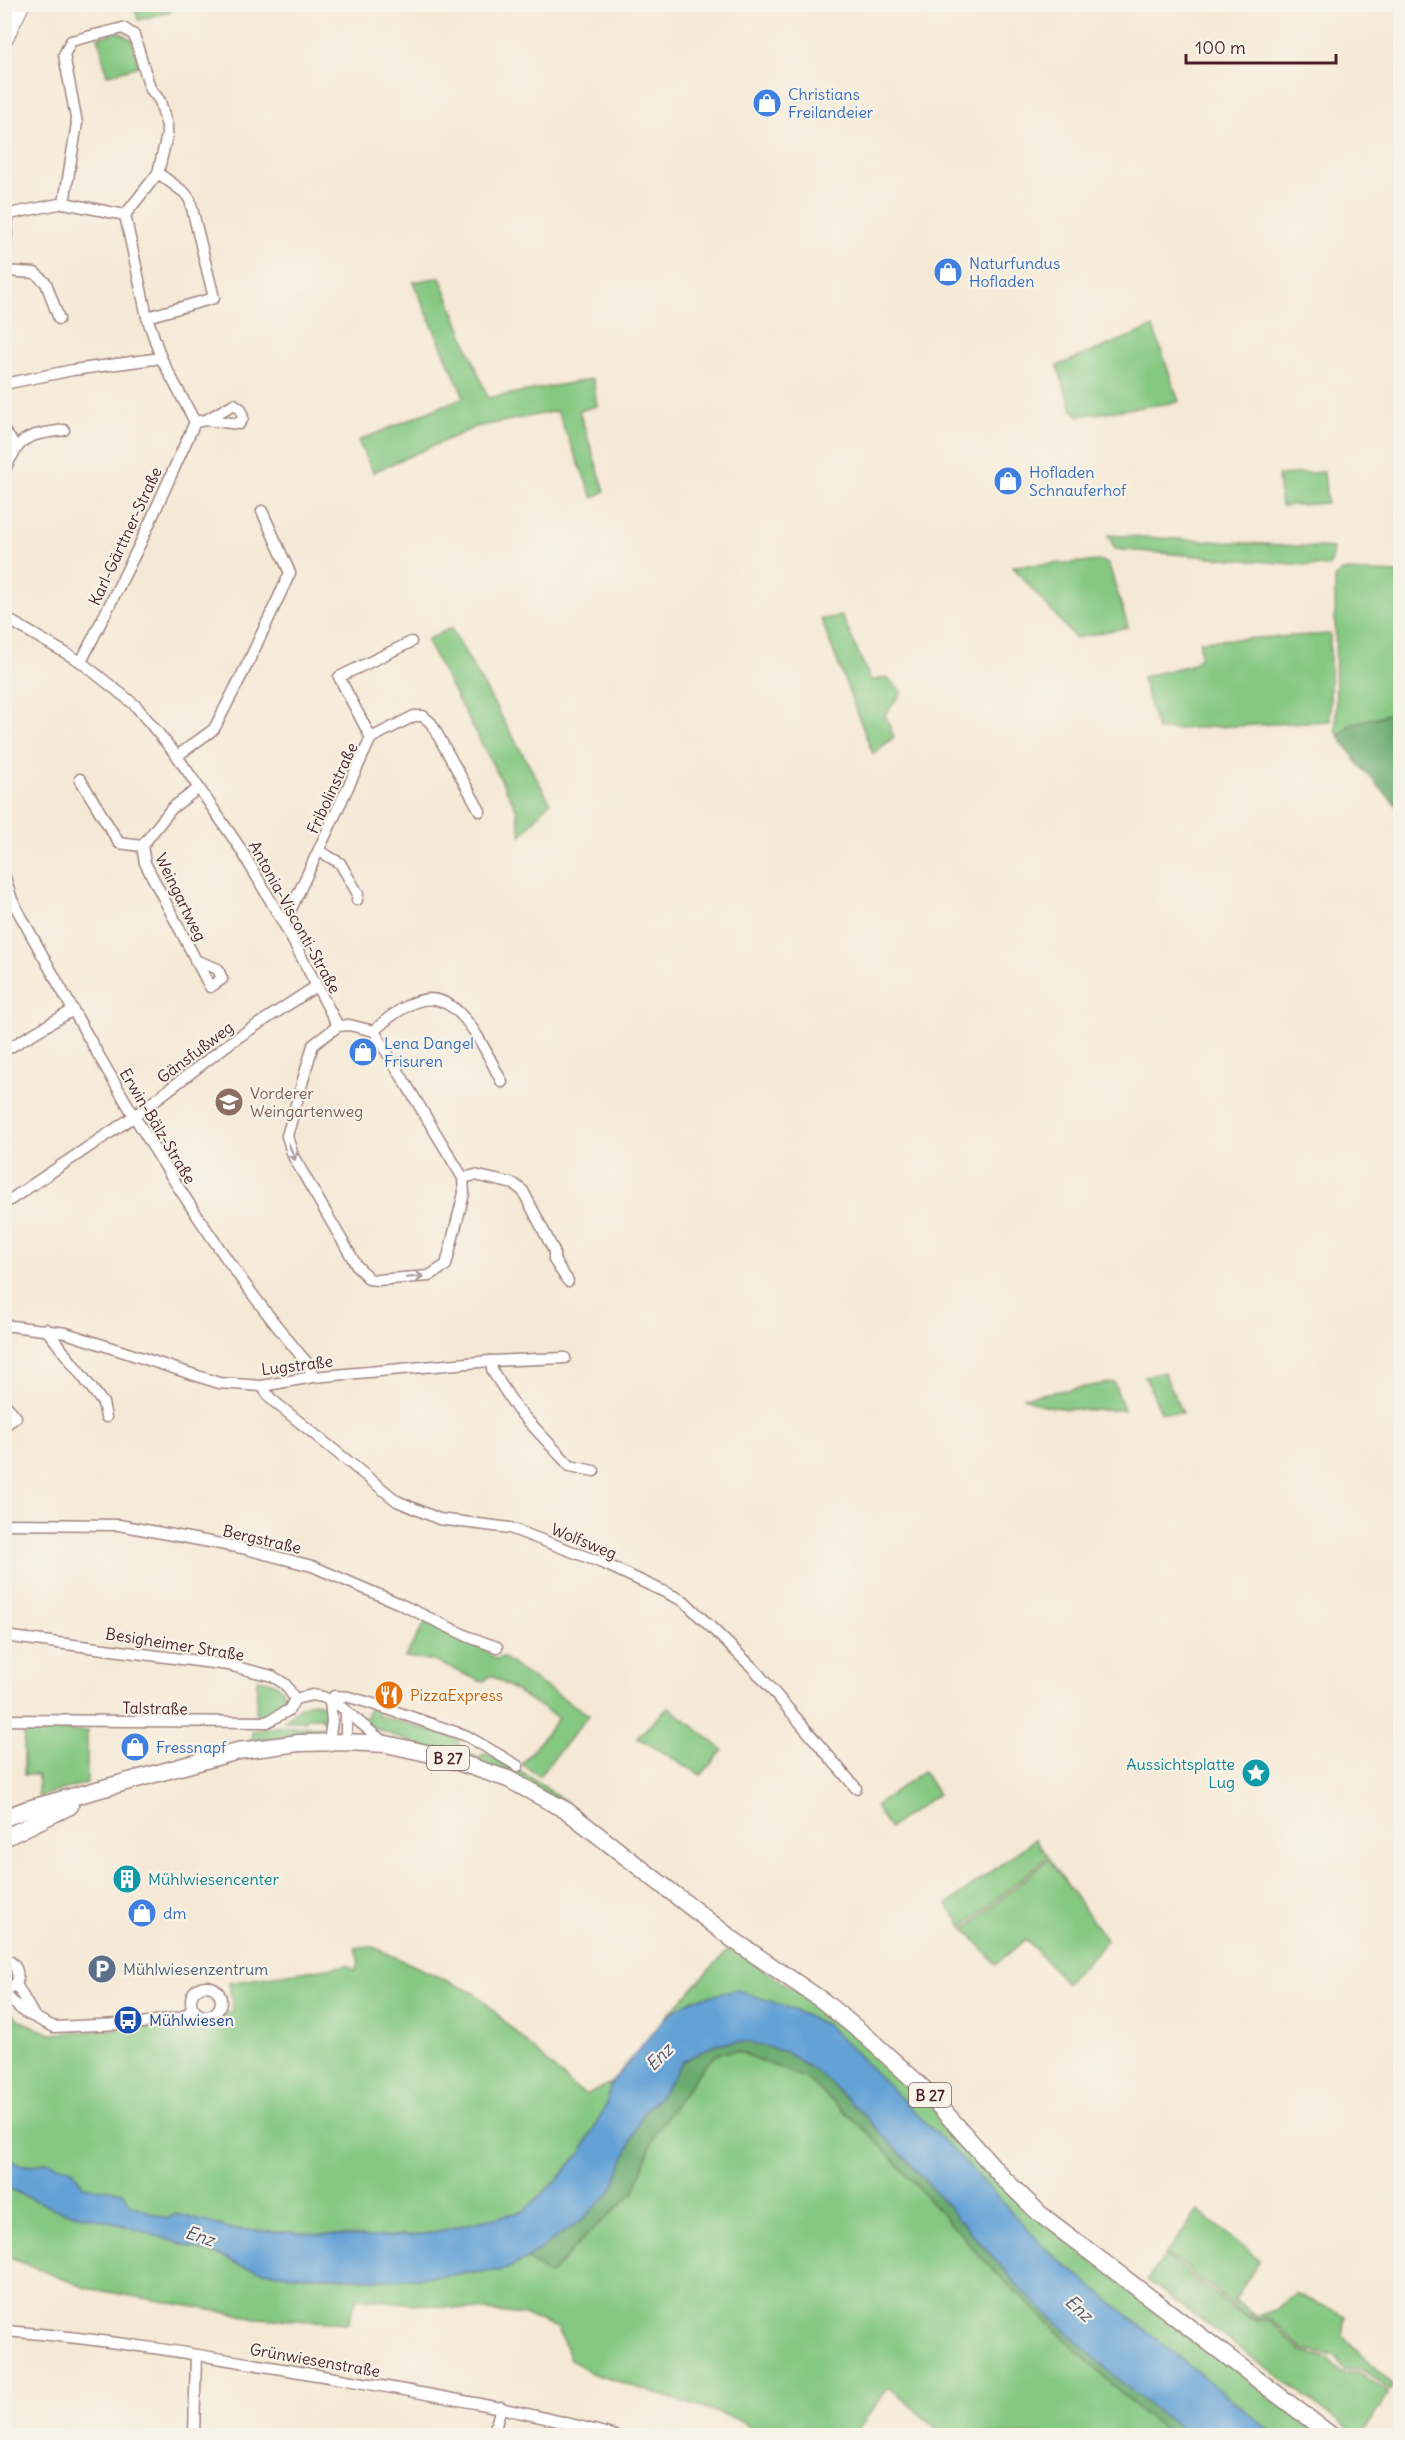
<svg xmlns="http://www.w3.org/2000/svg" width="1405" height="2440" font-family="Delius,sans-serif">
<rect width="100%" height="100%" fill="#f7f3e8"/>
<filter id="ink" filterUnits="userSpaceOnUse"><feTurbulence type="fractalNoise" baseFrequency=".0167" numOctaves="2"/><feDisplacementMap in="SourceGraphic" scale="12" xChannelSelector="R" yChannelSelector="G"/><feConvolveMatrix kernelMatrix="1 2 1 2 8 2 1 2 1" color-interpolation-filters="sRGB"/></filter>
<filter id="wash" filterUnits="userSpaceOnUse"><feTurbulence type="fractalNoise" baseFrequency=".008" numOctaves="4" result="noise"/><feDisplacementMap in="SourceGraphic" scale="24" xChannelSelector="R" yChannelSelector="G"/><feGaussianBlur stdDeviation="1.35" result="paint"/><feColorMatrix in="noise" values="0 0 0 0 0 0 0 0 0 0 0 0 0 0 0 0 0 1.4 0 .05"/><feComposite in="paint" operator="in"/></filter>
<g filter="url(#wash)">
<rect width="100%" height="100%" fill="#f5e9d5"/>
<g fill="#84c881" stroke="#677456" stroke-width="1.5">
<polygon points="134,5 171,5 172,11 138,20"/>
<polygon points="119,32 131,39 139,66 107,75 98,37"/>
<polygon points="440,277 488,398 593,379 597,406 579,411 605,491 593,498 557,411 476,427 373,472 358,441 464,397 413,282"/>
<polygon points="1153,327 1179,402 1079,416 1072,409 1057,366"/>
<polygon points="1324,472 1327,503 1281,506 1278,475"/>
<polygon points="1108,535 1333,548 1331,563 1327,567 1115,549"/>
<polygon points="1103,561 1109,565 1128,627 1075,638 1012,566"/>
<polygon points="1342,571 1400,573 1400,711 1351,724 1339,736 1336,730 1335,577"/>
<polygon points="842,616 871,681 886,677 902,692 885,715 894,737 873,754 821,619"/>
<polygon points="451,628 550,802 521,836 517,810 426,640"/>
<polygon points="1330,634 1330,721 1157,730 1142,677 1191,665 1200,658 1200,641"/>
<polygon points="1164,1372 1182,1413 1161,1412 1145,1376"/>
<path d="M1114 1382 1124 1410C1100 1410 1043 1412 1024 1397Z"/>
<polygon points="426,1621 484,1649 495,1659 503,1657 521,1671 589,1715 539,1776 522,1764 558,1718 491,1675 483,1682 434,1661 405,1657"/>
<path d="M257 1679C297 1682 291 1718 256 1716Z"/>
<path d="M313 1702C327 1703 328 1712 326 1724L320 1717H309L305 1721H285L300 1707Z"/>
<polygon points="669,1707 723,1750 701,1775 637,1737"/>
<polygon points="370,1708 377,1711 377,1715 458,1739 459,1745 468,1750 468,1753 479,1759 483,1754 487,1754 531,1778 568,1803 372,1727 363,1722"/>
<polygon points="276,1727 319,1727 323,1728 309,1734 252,1741 252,1731"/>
<polygon points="24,1730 87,1731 87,1783 38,1797 38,1775 24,1775"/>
<polygon points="923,1771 938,1794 889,1828 875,1806"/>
<polygon points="1035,1839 1048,1857 963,1927 947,1905"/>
<polygon points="1049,1859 1107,1941 1066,1983 1026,1939 996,1964 965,1929"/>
<polygon points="371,1946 476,1994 572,2086 587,2095 611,2083 606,2105 581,2152 563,2174 524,2211 426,2234 373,2237 232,2229 177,2214 167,2219 83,2186 48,2162 33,2166 16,2164 12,2158 5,2156 4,2013 12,2013 21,2021 51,2034 198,2023 233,2011 229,1983 348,1965 355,1971 359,1963 355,1948"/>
<polygon points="730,1948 845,2024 926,2099 995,2176 1326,2435 1275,2435 1048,2251 845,2042 661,2022"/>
<polygon points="737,2051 807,2079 872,2136 988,2265 1142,2413 1173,2435 944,2435 889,2387 854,2435 760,2435 740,2420 591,2373 570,2359 558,2328 525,2315 357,2298 348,2323 257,2318 86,2288 5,2256 4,2187 55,2209 122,2225 226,2258 240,2266 279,2274 389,2280 505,2270 526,2259 550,2275 584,2238 634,2192 656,2131 703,2067 720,2052"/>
<polygon points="1198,2211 1260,2260 1234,2301 1257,2316 1280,2308 1295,2293 1346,2316 1343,2336 1393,2386 1390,2391 1365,2370 1359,2368 1344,2371 1336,2356 1302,2350 1278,2324 1268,2319 1257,2319 1237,2311 1216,2290 1197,2279 1183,2264 1164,2256"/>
<polygon points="1164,2257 1182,2267 1194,2280 1215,2293 1235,2312 1257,2321 1268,2321 1276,2325 1301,2352 1328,2358 1341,2373 1347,2374 1358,2371 1386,2391 1388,2394 1362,2435 1358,2435 1147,2280"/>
</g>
<g fill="#6bac6f" stroke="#5a664d" stroke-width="1.5">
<polygon points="1400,711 1400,809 1360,766 1339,736 1351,724"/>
<polygon points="749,2041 786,2052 821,2075 859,2110 906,2159 1023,2291 1122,2383 1192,2435 1173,2435 1142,2413 988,2265 872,2136 807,2079 737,2051 720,2052 703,2067 656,2131 634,2192 584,2238 550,2275 526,2259 584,2218 611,2191 642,2114 663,2092 683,2061 718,2043"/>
</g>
<polygon fill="#64a2d6" stroke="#576080" stroke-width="1.5" points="737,1990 782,2005 828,2026 960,2157 1048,2251 1275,2435 1192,2435 1157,2411 1122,2383 1023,2291 906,2159 859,2110 821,2075 786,2052 749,2042 718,2043 683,2061 663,2092 642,2114 611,2191 584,2218 526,2259 505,2270 389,2280 279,2274 240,2266 226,2258 122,2225 55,2209 5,2187 5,2156 12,2158 16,2164 33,2166 48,2162 72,2169 83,2186 123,2192 131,2205 167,2219 177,2214 232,2229 373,2237 426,2234 524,2211 563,2174 581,2152 606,2105 611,2083 661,2022 676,2009 695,1999"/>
</g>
<g filter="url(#ink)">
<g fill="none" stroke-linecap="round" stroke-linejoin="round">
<g stroke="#a08480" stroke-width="13">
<g id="minor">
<polyline points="64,203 77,123 64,55 71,41 123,28 134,35 150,88 160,101 167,126 167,135 158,173 125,215"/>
<polyline points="4,215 64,203 125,215 147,317 161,358 195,422 141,542 81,662"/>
<polyline points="5,271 35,273 46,283 59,319"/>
<polyline points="4,272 8,216"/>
<polyline points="147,317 214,298 190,200 185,193 158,173"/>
<polyline points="4,384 73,370 161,358"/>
<polyline points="195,422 206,420 234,404 241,409 243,418 239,424 206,420"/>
<polyline points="4,431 16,446"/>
<path d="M4 471C22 434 25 436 64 430"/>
<polyline points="4,617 81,662 135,705 177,756 240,848 284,924 338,1026 349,1025 374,1031 463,1178 464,1193 446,1265 429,1276 377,1280 369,1279 357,1266 293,1156 287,1136 313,1045 338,1026"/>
<polyline points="371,738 414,716 423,716 431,723 480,811"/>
<polyline points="177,756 214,729 248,663 290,573 262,511"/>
<polyline points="80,779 119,843 142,846 145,863 210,987 222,979 218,969 195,960"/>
<polyline points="142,846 172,808 199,788"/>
<polyline points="319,851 340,863 358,894 357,900"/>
<path d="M4 874 12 900C101 1061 188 1223 308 1364L313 1377"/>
<polyline points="284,924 371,738 339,677 411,642"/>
<path d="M374 1031C385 1020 394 1013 407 1006 457 977 483 1048 502 1082"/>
<polyline points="4,1051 73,1010"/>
<polyline points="463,1178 475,1175 492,1179 514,1184 523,1191 554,1251 554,1260 568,1281"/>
<polyline points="4,1204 133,1117 231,1042 315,987"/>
<polyline points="4,1325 66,1333 219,1383 262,1386 313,1377 490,1361 565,1358"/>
<polyline points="46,1329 103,1403 106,1417"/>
<polyline points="490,1361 493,1372 517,1409 570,1466 594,1471"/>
<polyline points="262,1386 271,1399 397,1501 439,1519 510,1528 605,1564 684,1601 755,1670 856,1788"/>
<polyline points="4,1403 16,1417 4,1426"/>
<polyline points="4,1524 119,1525 242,1548 312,1566 398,1603 469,1637 497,1647"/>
<polyline points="4,1636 228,1665 272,1676 285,1684 295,1699"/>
<polyline points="295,1699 312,1695 323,1697 340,1706 386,1744"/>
<polyline points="330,1701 334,1696 349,1697 370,1703 467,1736 518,1766"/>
<polyline points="346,1712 346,1742"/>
<polyline points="4,1720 267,1722 289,1710 295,1699"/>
<polyline points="329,1742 332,1721 330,1701"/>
<path d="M4 1958C16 1963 20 1972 16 1984L4 1992"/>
<polyline points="16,1984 34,2016"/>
<circle cx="206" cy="2001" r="15"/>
<polyline points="4,1994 24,2012 54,2027 142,2023 182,2017 194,2009"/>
<path d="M4 2331C112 2339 217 2358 323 2376 422 2393 520 2409 616 2436"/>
<polyline points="194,2436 196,2355"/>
<polyline points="493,2436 501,2407"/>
</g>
</g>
<g stroke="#a08480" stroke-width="17">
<polyline id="secondary" points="4,41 22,4"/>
</g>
<g stroke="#a08480" stroke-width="19">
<g id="primary">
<polyline points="4,1818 28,1809 238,1751 299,1743 346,1742 386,1744 440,1756 508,1779 567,1811 732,1939 823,2001 867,2037 925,2090 1004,2179 1040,2214 1332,2436"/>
<polyline points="4,1838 70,1806"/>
</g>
</g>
<use href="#minor" stroke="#fff" stroke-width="10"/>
<use href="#secondary" stroke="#fff" stroke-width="15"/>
<use href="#primary" stroke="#fff" stroke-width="16"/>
</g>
<defs><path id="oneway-shaft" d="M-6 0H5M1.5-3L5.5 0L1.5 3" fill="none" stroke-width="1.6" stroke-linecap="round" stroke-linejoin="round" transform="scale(1.5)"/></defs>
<g stroke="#ae9aa0">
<use href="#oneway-shaft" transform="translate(292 1152) rotate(69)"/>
<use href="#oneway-shaft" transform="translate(415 1277) rotate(-4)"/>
</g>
</g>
<defs>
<g id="shop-disc" transform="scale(1.5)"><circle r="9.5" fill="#3f7fe0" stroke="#f7f3e8"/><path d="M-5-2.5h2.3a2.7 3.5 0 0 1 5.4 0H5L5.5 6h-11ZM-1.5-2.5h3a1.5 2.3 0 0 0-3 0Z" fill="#fff"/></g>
<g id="school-disc" transform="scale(1.5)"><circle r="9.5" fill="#8d6e63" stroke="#f7f3e8"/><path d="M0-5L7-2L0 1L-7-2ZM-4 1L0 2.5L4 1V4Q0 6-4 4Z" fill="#fff"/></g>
<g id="restaurant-disc" transform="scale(1.5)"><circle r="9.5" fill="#e8710a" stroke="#f7f3e8"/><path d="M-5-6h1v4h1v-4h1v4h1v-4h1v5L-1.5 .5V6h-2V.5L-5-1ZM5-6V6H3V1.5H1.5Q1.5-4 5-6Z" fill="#fff"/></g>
<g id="sight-disc" transform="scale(1.5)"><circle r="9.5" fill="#0f9aa8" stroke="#f7f3e8"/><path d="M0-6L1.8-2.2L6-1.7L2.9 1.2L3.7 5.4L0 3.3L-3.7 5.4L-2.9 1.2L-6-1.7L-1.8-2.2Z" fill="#fff"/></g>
<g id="building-disc" transform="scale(1.5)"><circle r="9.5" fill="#0f9aa8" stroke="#f7f3e8"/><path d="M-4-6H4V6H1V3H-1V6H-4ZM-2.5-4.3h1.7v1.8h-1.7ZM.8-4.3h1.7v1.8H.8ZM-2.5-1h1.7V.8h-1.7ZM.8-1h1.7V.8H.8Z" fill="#fff"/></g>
<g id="parking-disc" transform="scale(1.5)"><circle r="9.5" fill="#5c6f8a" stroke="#f7f3e8"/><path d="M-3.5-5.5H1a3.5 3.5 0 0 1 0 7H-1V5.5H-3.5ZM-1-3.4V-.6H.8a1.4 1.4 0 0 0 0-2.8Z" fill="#fff"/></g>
<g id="bus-disc" transform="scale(1.5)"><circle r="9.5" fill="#1a4fb4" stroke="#f7f3e8"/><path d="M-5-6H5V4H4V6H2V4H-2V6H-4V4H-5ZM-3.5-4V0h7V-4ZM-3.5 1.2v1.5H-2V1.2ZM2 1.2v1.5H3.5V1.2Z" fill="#fff"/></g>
</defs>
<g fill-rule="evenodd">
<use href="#shop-disc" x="767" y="103"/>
<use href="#shop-disc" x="948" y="272"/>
<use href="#shop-disc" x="1008" y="481"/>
<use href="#shop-disc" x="363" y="1052"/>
<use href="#school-disc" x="229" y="1102"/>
<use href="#restaurant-disc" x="389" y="1695"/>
<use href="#shop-disc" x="135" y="1747"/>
<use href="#sight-disc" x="1256" y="1773"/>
<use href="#building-disc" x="127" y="1879"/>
<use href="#shop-disc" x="142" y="1913"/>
<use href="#parking-disc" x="102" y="1969"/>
<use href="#bus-disc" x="128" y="2020"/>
</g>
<g text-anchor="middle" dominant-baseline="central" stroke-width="4.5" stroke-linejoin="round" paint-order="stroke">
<g fill="#f7f3e8" stroke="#7e5f64" stroke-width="1.5">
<rect x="427" y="1746" width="42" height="24" rx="4.5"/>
<rect x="909" y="2083" width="42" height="24" rx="4.5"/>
</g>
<g font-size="15" font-weight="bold" fill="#4a1f2b">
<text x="448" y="1758">B 27</text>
<text x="930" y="2095">B 27</text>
</g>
<g font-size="16" fill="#366cbe" stroke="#f7f3e8" text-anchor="start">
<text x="788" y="94">Christians<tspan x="788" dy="18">Freilandeier</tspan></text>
<text x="969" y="263">Naturfundus<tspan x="969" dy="18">Hofladen</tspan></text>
<text x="1029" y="472">Hofladen<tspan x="1029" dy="18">Schnauferhof</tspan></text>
<text x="384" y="1043">Lena Dangel<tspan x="384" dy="18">Frisuren</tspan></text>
<text x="156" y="1747">Fressnapf</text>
<text x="163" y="1913">dm</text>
</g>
<g font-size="16" fill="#4a1f2b" stroke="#f7f3e8">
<text transform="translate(125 536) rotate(-65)">Karl-Gärttner-Straße</text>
<text transform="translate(332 788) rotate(-65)">Fribolinstraße</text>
<text transform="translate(181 897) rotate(64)">Weingartweg</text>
<text transform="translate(295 917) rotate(61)">Antonia-Visconti-Straße</text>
<text transform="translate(195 1052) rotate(-37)">Gänsfußweg</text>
<text transform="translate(158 1126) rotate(59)">Erwin-Bälz-Straße</text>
<text transform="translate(297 1365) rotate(-7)">Lugstraße</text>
<text transform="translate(262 1539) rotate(13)">Bergstraße</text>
<text transform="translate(584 1541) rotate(22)">Wolfsweg</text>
<text transform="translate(175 1644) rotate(9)">Besigheimer Straße</text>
<text transform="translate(155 1708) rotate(1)">Talstraße</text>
<text transform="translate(315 2360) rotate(10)">Grünwiesenstraße</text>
</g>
<g font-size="16" fill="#785e54" stroke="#f7f3e8" text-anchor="start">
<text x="250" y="1093">Vorderer<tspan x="250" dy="18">Weingartenweg</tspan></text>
</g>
<g font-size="16" fill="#c56008" stroke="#f7f3e8" text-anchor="start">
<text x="410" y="1695">PizzaExpress</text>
</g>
<g font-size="16" fill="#0d838f" stroke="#f7f3e8" text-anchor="end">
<text x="1235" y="1764">Aussichtsplatte<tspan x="1235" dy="18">Lug</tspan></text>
<text x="148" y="1879" text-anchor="start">Mühlwiesencenter</text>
</g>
<g font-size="16" fill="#4e5e75" stroke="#f7f3e8" text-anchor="start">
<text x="123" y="1969">Mühlwiesenzentrum</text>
</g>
<g font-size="16" fill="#164399" stroke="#f7f3e8" text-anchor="start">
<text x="149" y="2020">Mühlwiesen</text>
</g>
<g font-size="18" font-style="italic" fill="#54536f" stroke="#f7f3e8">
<text transform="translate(659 2057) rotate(-45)">Enz</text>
<text transform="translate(200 2236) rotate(18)">Enz</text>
<text transform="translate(1079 2308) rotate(42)">Enz</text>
</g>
</g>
<rect width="1405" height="2440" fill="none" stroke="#f7f3e8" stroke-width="24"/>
<path d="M1186 54v9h150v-9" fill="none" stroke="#4a1f2b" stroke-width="3"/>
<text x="1195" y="54" font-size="18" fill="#4a1f2b" stroke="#f7f3e8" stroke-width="4.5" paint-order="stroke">100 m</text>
</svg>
